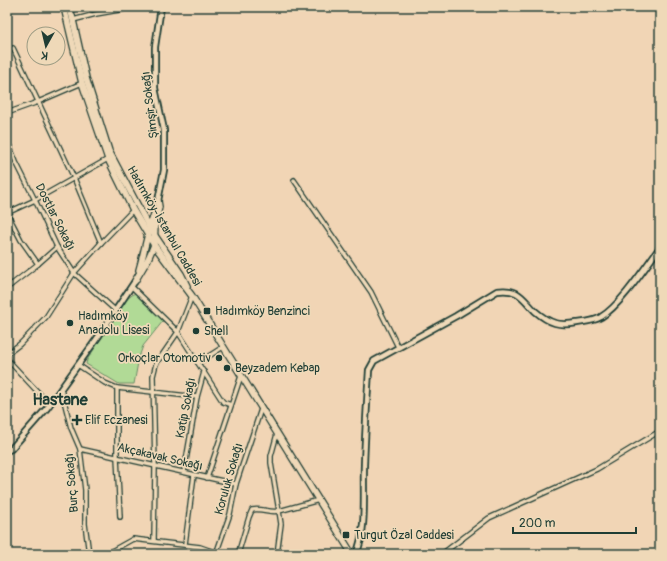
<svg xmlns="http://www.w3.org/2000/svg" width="667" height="561" font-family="Pangolin,sans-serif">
<rect width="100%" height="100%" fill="#f1d5b5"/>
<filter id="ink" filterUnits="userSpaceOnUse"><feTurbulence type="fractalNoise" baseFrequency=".025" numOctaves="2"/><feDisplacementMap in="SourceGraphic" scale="8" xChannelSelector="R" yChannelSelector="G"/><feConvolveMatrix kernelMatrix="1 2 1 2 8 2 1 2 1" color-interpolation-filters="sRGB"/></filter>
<g filter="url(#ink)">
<polygon fill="#b1da96" stroke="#688c65" points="136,292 163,321 143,346 139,357 134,384 119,384 86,364 87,360 127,299"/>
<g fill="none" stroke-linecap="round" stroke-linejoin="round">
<g stroke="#1f3d34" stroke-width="6">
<g id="minor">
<polyline points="73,20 96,14 136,7"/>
<polyline points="13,48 74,178 101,243"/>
<polyline points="7,113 38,102 82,83"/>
<polyline points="7,140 16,162 35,200 57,247 74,273 116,311"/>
<polyline points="294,180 371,292 398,347"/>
<polyline points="7,213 35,200 108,159"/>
<polyline points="7,213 21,240 38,264"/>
<polyline points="7,280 11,285"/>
<polyline points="132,287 178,332 223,402 231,405"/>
<polyline points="7,288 38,264 57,247"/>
<polyline points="7,354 20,344 46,317 74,273 101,243 133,210"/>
<polyline points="7,359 50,405"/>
<polyline points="198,363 223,347"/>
<polyline points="78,365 105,383 117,388 197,397"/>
<polyline points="117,388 117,457 120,517"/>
<polyline points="61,389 71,428 80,449 85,490 85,524 89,554"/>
<polyline points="80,449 236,484"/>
<polyline points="184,472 197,397 204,372"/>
<polyline points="207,478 241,376"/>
<polyline points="154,541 155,466 153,376 156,364 178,332 192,296"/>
<polyline points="185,544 194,475"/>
<polyline points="106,554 133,539 200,547 220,554"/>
<polyline points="216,554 230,514 236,484 261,409"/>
<path d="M238 554 249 517 252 510C262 508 270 513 279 511L271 463V456L277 434"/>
<polyline points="277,554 281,524 279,511 319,500"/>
<polyline points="442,554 489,518 597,469 660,431"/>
</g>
</g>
<g stroke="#1f3d34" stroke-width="8">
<g id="tertiary">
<polyline points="158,201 164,170 164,130 155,88 155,47 161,7"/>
<polyline points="7,451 11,449 18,441 47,408 98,337 135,281"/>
<path d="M356 554C367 532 363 491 364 465 365 434 367 402 369 370L374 361 456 316 497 291C519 288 522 298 535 311 550 324 559 326 577 323 584 322 595 321 601 317 621 305 646 266 660 247"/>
</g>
</g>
<g stroke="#1f3d34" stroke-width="8">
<g id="primary">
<polyline points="64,7 82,83 108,159 133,210 154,245 192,296 352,554"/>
<polyline points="70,7 86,78 109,151 149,227 181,274 187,286"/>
<path d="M139 270C145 250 148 228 156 209"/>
<polyline points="135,281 148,259 154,245 155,225 159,207 158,201"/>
</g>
</g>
<use href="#minor" stroke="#efd9b8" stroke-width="3.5"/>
<use href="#tertiary" stroke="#efd9b8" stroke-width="4.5"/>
<use href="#primary" stroke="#efd9b8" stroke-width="5.5"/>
</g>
</g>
<g fill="#1f3d34" stroke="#efd9b8" stroke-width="1.5">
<rect x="203" y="307" width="8" height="8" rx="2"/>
<circle cx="70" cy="323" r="4"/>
<circle cx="196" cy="331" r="4"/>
<circle cx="219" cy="358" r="4"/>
<circle cx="227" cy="368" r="4"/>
<path d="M75 414h4v4h4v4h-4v4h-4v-4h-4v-4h4z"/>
<rect x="342" y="531" width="8" height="8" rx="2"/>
</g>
<g text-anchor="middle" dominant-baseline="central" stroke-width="3.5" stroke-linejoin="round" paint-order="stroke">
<g font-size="12" fill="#1f3d34" stroke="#efd9b8">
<text transform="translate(150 105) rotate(-97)">Şimşir Sokağı</text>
<text transform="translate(55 217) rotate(63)">Dostlar Sokağı</text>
<text transform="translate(164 226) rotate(60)">Hadımköy-İstanbul Caddesi</text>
<text transform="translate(186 408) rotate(-79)">Katip Sokağı</text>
<text transform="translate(160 457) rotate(13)">Akçakavak Sokağı</text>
<text transform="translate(229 479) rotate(-74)">Koruluk Sokağı</text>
<text transform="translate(72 483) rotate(-95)">Burç Sokağı</text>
</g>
<g font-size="12" fill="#1f3d34" stroke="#efd9b8" text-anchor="start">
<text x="215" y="311">Hadımköy Benzinci</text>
<text x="78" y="316">Hadımköy<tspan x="78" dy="14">Anadolu Lisesi</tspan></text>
<text x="204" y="331">Shell</text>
<text x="211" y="358" text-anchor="end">Orkoçlar Otomotiv</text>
<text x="235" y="368">Beyzadem Kebap</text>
<text x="85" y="420">Elif Eczanesi</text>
<text x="354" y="535">Turgut Özal Caddesi</text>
</g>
<g font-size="16" font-weight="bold" fill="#1f3d34" stroke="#efd9b8">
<text x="60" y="400">Hastane</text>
</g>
</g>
<rect width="667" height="561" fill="none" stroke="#efd9b8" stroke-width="24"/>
<rect x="12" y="12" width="643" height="537" fill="none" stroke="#1f3d34" stroke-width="1.5" filter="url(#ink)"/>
<g transform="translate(46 46) rotate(188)"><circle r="19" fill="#efd9b8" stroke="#9c9b83"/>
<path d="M0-3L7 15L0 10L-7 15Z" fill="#1f3d34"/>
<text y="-6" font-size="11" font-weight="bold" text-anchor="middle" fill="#1f3d34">K</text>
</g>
<path d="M513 527v6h123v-6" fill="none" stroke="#1f3d34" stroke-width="2"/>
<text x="519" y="527" font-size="12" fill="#1f3d34" stroke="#efd9b8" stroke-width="3" paint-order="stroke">200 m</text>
</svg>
